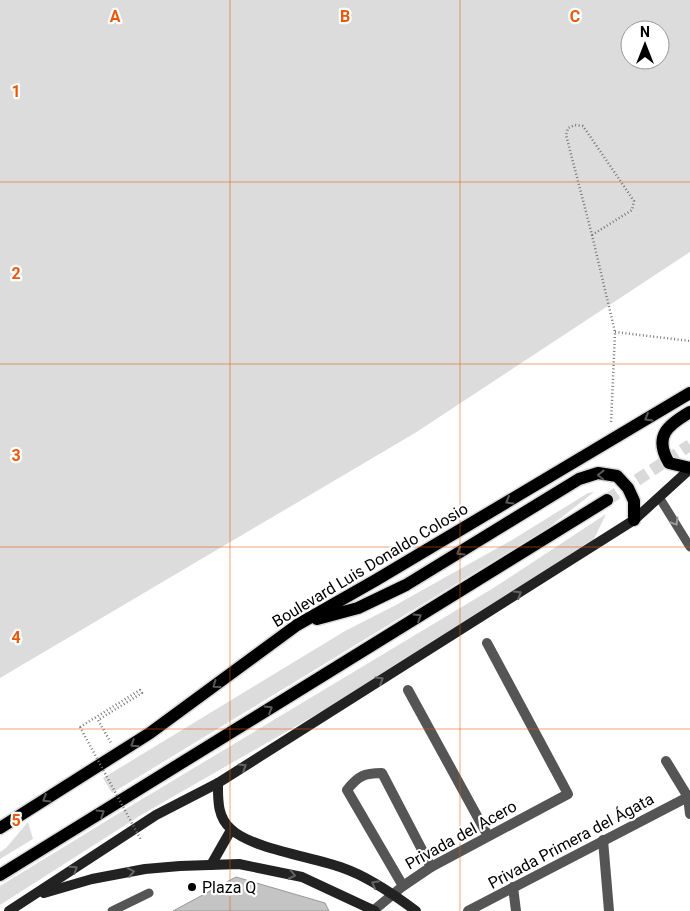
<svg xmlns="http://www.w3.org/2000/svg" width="690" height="911" font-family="Roboto,sans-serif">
<rect width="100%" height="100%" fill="#fff"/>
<g fill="#dcdcdc" fill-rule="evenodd">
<path d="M0 0H690V252L415 433 0 678ZM630 30H660V60H630Z"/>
<polygon points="594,492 548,528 112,793 103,778 345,631 394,606 512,540 588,493"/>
<polygon points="606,514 592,543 333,705 141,815 0,905 0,886 134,804 495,587"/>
<polygon points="28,822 33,839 0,859 0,852 6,848"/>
</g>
<polygon fill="#c4c4c4" stroke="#999" points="236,877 325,903 329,911 173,911"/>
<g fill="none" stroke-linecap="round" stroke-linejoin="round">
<polyline stroke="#d9d9d9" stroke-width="12" stroke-dasharray="12 6" stroke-linecap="butt" points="607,500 690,445"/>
<g stroke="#dbdbdb" stroke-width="15">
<g id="primary">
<path d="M690 412C668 425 653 436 669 463L690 468"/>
<polyline points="317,619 358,608 406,585 579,479 598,473 617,476 628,488 634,501 634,520"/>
<polyline points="0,828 150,733 297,625 376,580 690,393"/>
<polyline points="0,875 607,500"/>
</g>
</g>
<g stroke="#777" stroke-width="2.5" stroke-dasharray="1 2.5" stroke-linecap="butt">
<polyline points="592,235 632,210 634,201 583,126 575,125 568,128 566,135 592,235 615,332 611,424"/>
<polyline points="615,332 690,341"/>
<polyline points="80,727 140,690 142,693 98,720 111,743"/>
</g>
<g stroke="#555" stroke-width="9">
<polyline points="659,497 690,547"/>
<polyline points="112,911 149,893"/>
</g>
<g stroke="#555" stroke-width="10">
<polyline points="408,690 488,836"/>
<polyline points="666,761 688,797 690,814"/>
<polyline points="603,840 609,911"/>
<path d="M403 886 347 790C358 776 364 773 382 773L431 867"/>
<polyline points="513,887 516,911"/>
<polyline points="374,910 403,886 431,867 568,794 487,643"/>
<polyline points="468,911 688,797"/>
</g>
<g stroke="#222" stroke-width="10">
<path d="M218 783C218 799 217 817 231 829 252 849 314 857 343 868 366 876 396 896 416 911"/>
<polyline points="211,865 231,830"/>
<polyline points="44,893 92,879 145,869 180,866 239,864 302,877 375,911"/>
<polyline points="9,911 156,815 218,783 634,520 690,469"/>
</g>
<use href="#primary" stroke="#000" stroke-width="12"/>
<polyline stroke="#777" stroke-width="2.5" stroke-dasharray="1 2.5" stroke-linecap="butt" points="80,727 141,840"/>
</g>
<defs><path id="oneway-chevron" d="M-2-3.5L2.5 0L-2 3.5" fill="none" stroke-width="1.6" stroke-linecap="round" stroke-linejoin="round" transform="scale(1.25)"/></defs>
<g stroke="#595959">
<use href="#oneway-chevron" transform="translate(648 418) rotate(149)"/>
<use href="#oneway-chevron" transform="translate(601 475) rotate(-179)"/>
<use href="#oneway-chevron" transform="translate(509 501) rotate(149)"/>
<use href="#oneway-chevron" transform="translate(460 552) rotate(148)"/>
<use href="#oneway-chevron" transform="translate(418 617) rotate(-32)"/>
<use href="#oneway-chevron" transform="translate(216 685) rotate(144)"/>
<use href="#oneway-chevron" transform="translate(269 709) rotate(-32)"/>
<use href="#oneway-chevron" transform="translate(134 744) rotate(147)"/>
<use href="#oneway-chevron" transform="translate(46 799) rotate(148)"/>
<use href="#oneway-chevron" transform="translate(101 813) rotate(-32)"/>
</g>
<use stroke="#999" href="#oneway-chevron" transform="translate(675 522) rotate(58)"/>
<g stroke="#646464">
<use href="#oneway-chevron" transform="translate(518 594) rotate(-32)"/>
<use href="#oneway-chevron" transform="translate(380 680) rotate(-32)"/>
<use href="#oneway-chevron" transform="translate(243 767) rotate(-32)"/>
<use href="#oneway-chevron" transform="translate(74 869) rotate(-33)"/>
<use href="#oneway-chevron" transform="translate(131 872) rotate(-11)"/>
<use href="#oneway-chevron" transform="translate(292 875) rotate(12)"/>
<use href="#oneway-chevron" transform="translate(375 884) rotate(-152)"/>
</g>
<path fill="none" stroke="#e8590c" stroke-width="1" stroke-opacity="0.55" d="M230 0V911M460 0V911M0 182H690M0 364H690M0 547H690M0 729H690"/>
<circle fill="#000" stroke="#fff" stroke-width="2" cx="192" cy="887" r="5"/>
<g text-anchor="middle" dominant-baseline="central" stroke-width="4.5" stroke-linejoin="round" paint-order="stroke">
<g font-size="16" fill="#000" stroke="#fff">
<text transform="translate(370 565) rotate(-31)">Boulevard Luis Donaldo Colosio</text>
<text transform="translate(461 835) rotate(-29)">Privada del Acero</text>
<text transform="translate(571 841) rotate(-28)">Privada Primera del Ágata</text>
</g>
<g font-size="16" fill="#000" stroke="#fff" text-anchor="start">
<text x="202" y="887">Plaza Q</text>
</g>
</g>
<g font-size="16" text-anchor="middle" font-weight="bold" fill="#e8590c" stroke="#fff" stroke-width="4.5" stroke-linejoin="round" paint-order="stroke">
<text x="115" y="22">A</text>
<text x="345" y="22">B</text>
<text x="575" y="22">C</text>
<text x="16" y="97">1</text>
<text x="16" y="279">2</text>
<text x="16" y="461">3</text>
<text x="16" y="643">4</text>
<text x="16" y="826">5</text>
</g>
<g transform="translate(645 45)"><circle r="24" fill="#ffffff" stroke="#999999"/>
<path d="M0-4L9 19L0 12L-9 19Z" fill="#000000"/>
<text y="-8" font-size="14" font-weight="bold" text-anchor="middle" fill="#000000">N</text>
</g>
</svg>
